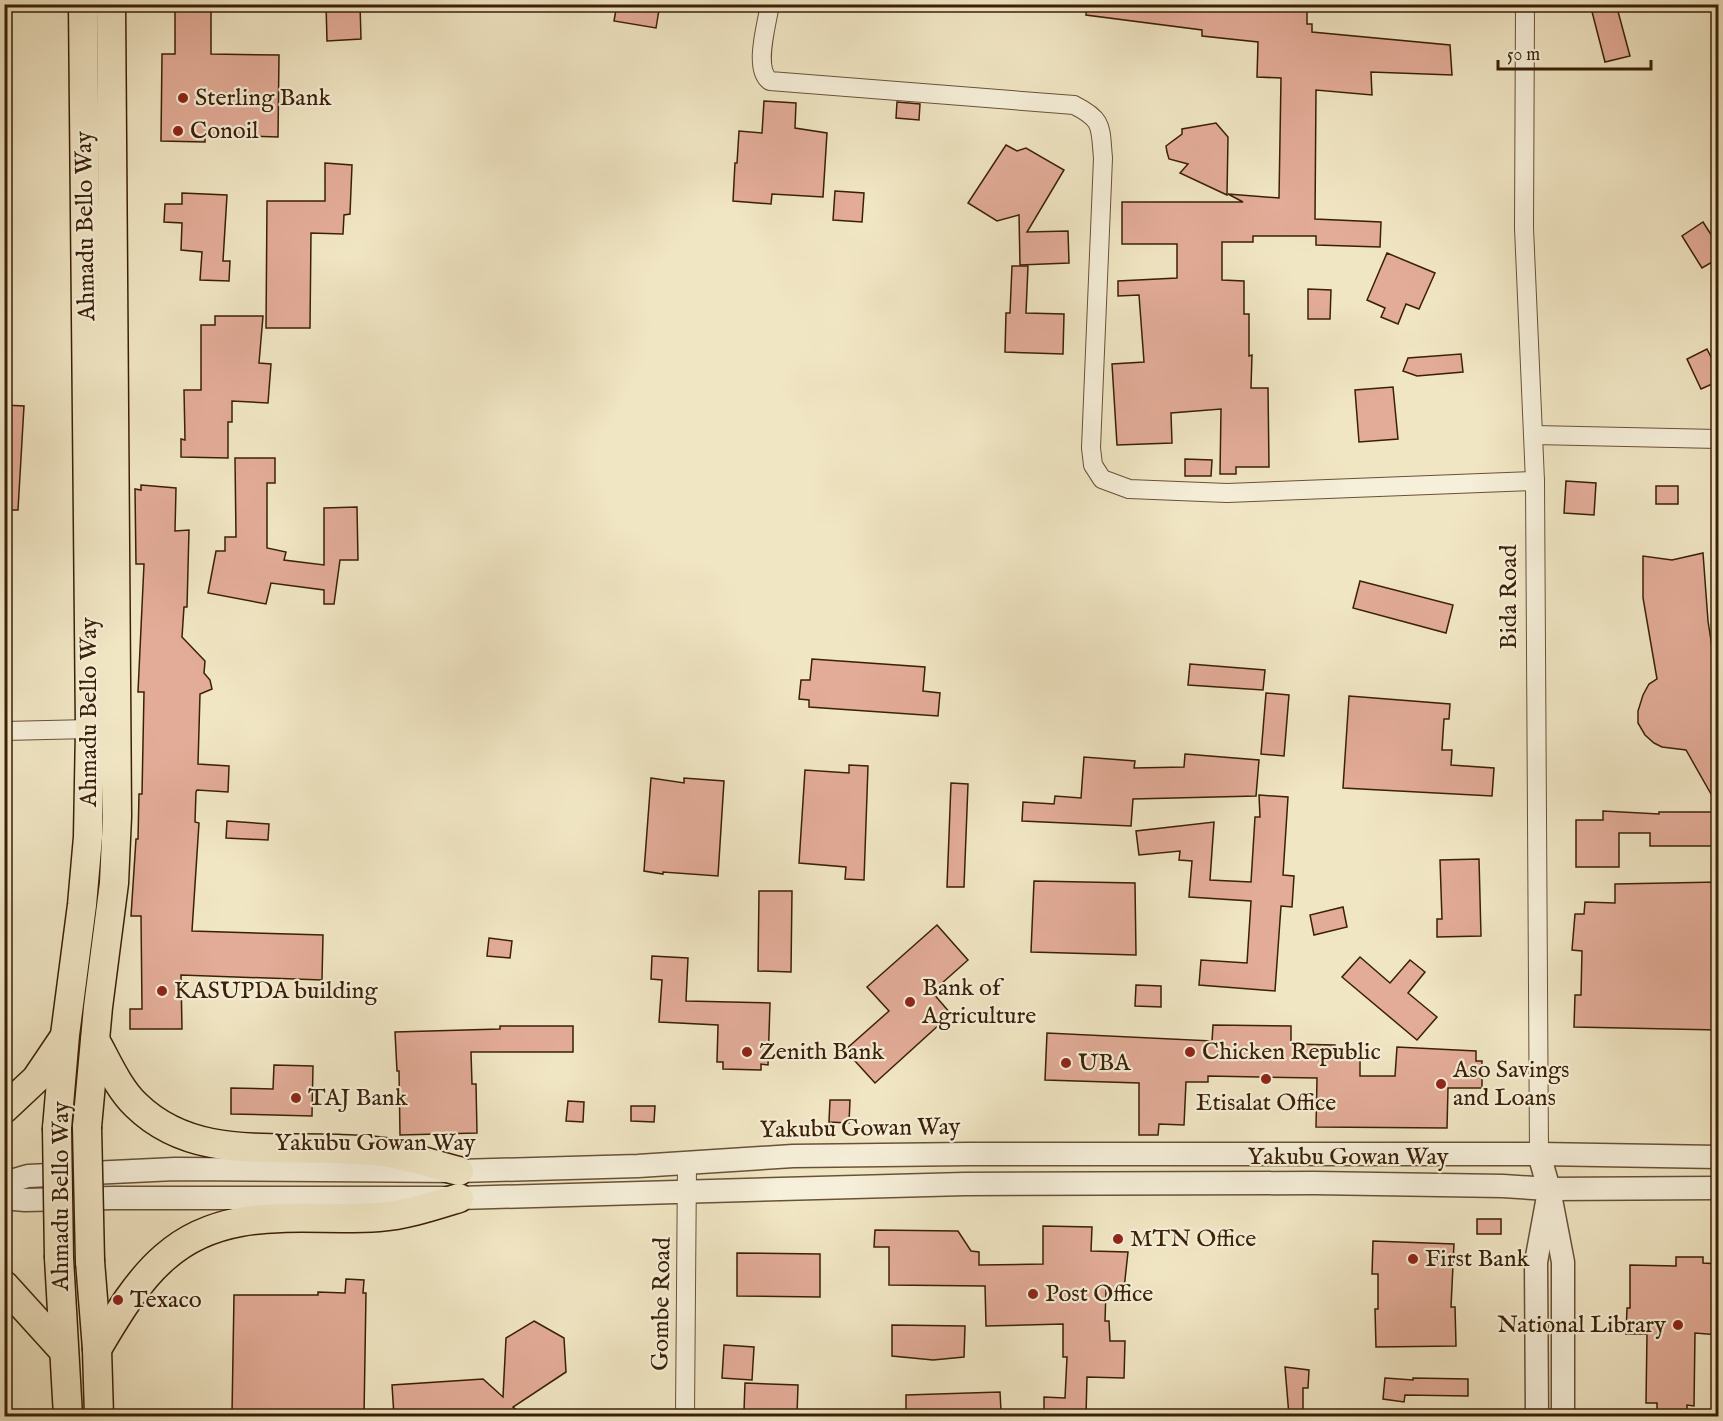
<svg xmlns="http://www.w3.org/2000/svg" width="1723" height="1421" font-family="'IM FELL English',serif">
<rect width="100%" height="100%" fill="#f1e6c4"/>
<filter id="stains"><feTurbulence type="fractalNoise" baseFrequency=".00333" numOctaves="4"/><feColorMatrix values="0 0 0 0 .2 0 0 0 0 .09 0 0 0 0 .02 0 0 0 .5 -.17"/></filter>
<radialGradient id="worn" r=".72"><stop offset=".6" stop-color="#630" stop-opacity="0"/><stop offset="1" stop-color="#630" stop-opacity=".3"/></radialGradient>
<g fill="#e3ac98" stroke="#3a2007" stroke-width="1.5">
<polygon points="175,4 211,4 211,54 279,55 278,137 205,135 205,142 161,141 162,54 175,54"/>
<polygon points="326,4 360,4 361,39 327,41"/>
<polygon points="617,4 660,4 656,28 614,21"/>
<polygon points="1087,4 1307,4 1307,24 1312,24 1312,32 1450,45 1452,75 1371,72 1372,95 1316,90 1315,219 1381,222 1380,247 1316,245 1316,236 1253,236 1253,242 1222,242 1222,280 1244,281 1244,314 1249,314 1249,356 1252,355 1251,388 1268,388 1269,467 1236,467 1236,474 1220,474 1221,409 1171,413 1172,443 1117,445 1112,364 1144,362 1139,295 1118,296 1118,281 1177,278 1177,244 1122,244 1122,202 1243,202 1228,194 1279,198 1281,78 1257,77 1258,42 1202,36 1202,30 1086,15"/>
<polygon points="1590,4 1616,4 1630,56 1605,62"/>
<polygon points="764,101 796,103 795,128 827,133 823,197 772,194 771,204 733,201 735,163 737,163 739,131 762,133"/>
<polygon points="897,102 920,104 919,120 896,118"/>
<polygon points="1216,123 1228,137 1227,195 1180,173 1188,164 1169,159 1167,152 1166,146 1182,134 1182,129"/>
<polygon points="1006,145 1017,151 1026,148 1064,170 1027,232 1068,231 1069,263 1020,265 1019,215 997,221 968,203"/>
<polygon points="325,163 352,165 350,214 344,215 343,234 311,233 310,328 266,328 267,201 325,201"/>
<polygon points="835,191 864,193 862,222 833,220"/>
<polygon points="182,193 227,195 223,261 230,261 229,281 200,280 202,252 181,250 182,223 164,222 165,204 182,204"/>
<polygon points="1703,222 1719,247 1719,258 1702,268 1682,236"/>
<polygon points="1387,253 1435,273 1419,309 1406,304 1398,324 1381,317 1385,308 1367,300"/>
<polygon points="1012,266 1028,266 1026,313 1064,314 1063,354 1005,352 1006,313 1010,313"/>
<polygon points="1308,289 1331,290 1330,319 1308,319"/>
<polygon points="215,316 263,316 259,363 271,364 268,403 232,401 232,422 228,422 228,458 181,457 181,439 185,440 184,390 201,390 201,325 215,325"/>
<polygon points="1707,349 1719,373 1719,381 1701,389 1687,359"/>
<polygon points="1461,354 1463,372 1417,376 1403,371 1408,358"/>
<polygon points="1393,387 1398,439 1359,442 1355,390"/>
<polygon points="4,405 24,406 18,510 4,510"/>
<polygon points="235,458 275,458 275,483 267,483 267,548 286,552 284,560 324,565 324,508 357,507 358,560 340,560 334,604 324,604 324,590 271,583 266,604 208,593 216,551 225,551 225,537 236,537"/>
<polygon points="1185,459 1212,460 1211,476 1185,476"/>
<polygon points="1566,481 1596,483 1594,515 1564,513"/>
<polygon points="141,485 176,488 175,531 189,530 187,607 184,607 182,637 205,661 204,673 210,680 212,689 200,694 198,764 229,766 228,792 197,790 196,792 195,822 199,823 192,931 323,935 322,980 181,975 182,1029 130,1029 130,1009 142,1009 141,916 131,916 136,839 138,839 139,794 142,794 144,692 138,692 144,564 136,564 135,489 141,490"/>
<rect x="1656" y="486" width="22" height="18"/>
<polygon points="1703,553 1708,621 1712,647 1719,662 1719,808 1686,750 1662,747 1654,743 1645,735 1638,723 1638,711 1643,695 1649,684 1657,679 1643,598 1643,556 1672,560"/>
<polygon points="1360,581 1453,605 1446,633 1353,608"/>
<polygon points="812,659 925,667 923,691 940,693 938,716 809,707 809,700 799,699 801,680 810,680"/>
<polygon points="1190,664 1265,670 1263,690 1188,685"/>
<polygon points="1266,693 1289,695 1284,756 1261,754"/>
<polygon points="1349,696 1450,704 1449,719 1444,719 1442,750 1452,750 1451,765 1494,768 1492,796 1343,788"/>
<polygon points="1185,754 1259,760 1256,796 1133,799 1131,826 1022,821 1023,802 1054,804 1055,796 1081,798 1084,757 1135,761 1134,768 1184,767"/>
<polygon points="849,765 868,766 864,880 845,879 846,867 799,863 805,770 849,773"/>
<polygon points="651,778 684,783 684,778 724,781 718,876 663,872 663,874 644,871"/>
<polygon points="951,783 968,784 964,887 947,887"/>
<polygon points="1259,795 1288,797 1283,875 1294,876 1292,907 1281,906 1275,991 1199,985 1201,960 1247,963 1251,901 1189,897 1192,861 1179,860 1180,851 1139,855 1136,831 1214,822 1210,880 1251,882 1255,817 1260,817"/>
<polygon points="1603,811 1659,814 1659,812 1719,812 1719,846 1650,846 1650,833 1619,833 1619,867 1576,867 1576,820 1603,820"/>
<polygon points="227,821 269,824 268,840 226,838"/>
<polygon points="1479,859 1481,936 1437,937 1437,919 1442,919 1440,860"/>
<polygon points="1034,881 1135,883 1136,955 1031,952"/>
<polygon points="1719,882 1719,1030 1574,1027 1575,995 1581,995 1582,951 1572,950 1575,914 1584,914 1585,902 1615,903 1615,884"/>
<polygon points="759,891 792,891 791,972 758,971"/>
<polygon points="1343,907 1347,927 1314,935 1310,915"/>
<polygon points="937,925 968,960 932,992 951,1014 875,1083 845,1050 889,1011 867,987"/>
<polygon points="489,938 512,941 510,958 487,956"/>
<polygon points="652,956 688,958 686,1001 770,1003 768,1065 761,1064 761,1070 723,1069 723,1062 717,1062 718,1025 659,1022 662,980 651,979"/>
<polygon points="1360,957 1390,983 1410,960 1425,972 1408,993 1437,1017 1417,1040 1342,977"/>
<polygon points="1136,985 1161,986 1161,1007 1135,1006"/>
<polygon points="1213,1025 1291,1026 1291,1044 1335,1045 1335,1051 1360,1054 1360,1076 1395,1076 1397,1047 1476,1051 1476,1061 1482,1061 1482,1088 1448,1088 1447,1128 1316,1127 1317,1078 1208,1076 1208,1082 1186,1082 1184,1125 1159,1124 1158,1135 1139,1135 1139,1083 1045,1080 1047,1033 1212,1041"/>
<polygon points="500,1026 573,1026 573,1052 471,1052 472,1084 476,1084 477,1133 400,1135 399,1071 397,1071 395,1032 500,1029"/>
<polygon points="274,1065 313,1066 312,1116 231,1114 231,1088 273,1089"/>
<polygon points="830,1100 850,1100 849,1123 829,1122"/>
<polygon points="568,1101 584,1102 583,1122 566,1121"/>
<polygon points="631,1106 655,1106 654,1122 631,1121"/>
<rect x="1477" y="1219" width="24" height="15"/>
<polygon points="1043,1226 1092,1227 1091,1251 1128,1252 1124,1289 1106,1290 1105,1321 1109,1321 1110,1341 1125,1341 1124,1378 1087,1377 1086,1416 1044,1416 1044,1397 1065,1398 1067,1357 1063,1357 1063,1324 986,1326 985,1286 889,1285 889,1247 874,1247 875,1230 958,1231 971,1251 979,1252 979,1265 1043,1264"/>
<polygon points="1373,1241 1454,1244 1451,1307 1455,1307 1456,1346 1376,1347 1375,1309 1378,1309 1378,1274 1372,1274"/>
<polygon points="737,1253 820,1254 820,1297 737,1296"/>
<polygon points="1676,1257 1703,1257 1703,1263 1719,1264 1719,1335 1695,1333 1694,1406 1687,1405 1687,1411 1683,1411 1682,1416 1662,1416 1662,1412 1657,1412 1657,1403 1646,1403 1647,1334 1626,1334 1627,1308 1630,1308 1630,1265 1676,1266"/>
<polygon points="346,1279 364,1280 363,1293 366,1293 364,1416 316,1416 316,1413 267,1412 267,1415 232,1414 234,1295 318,1295 318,1292 345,1293"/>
<polygon points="534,1321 564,1338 566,1372 513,1407 523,1416 394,1416 392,1385 483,1379 503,1397 506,1338"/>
<polygon points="892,1325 965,1326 964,1357 933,1360 892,1356"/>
<polygon points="724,1345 754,1347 752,1380 722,1378"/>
<polygon points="1285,1367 1309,1370 1308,1388 1303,1388 1303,1416 1289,1416"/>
<polygon points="1385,1378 1413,1380 1413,1378 1468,1379 1468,1396 1405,1395 1404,1402 1383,1399"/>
<polygon points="745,1383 798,1385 797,1415 744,1411"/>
<polygon points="1000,1392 1001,1411 962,1412 962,1416 906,1416 906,1395"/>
</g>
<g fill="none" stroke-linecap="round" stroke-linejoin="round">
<g stroke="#685236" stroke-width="20">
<g id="minor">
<path d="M770 4C767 24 753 69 770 81L1074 105C1104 120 1100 127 1103 158L1091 448 1093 465 1102 479 1129 489 1227 493 1535 481"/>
<polyline points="1525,4 1524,228 1535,481 1539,1154"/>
<polyline points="1534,435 1718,439"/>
<polyline points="4,731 90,729"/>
<polyline points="685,1416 687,1163"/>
</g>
</g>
<g stroke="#685236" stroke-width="25">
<g id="tertiary">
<polyline points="1539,1154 1549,1189 1563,1262 1563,1416"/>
<polyline points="4,1183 28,1176 175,1169 459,1171 638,1166 793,1156 969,1154 1539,1154 1718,1157"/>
<polyline points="4,1198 25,1200 113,1198 459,1198 965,1184 1314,1183 1503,1186 1549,1189 1718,1188"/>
<polyline points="1537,1416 1536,1262 1547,1202"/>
</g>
</g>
<g stroke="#3a2007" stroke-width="31">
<g id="primary">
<path d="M95 1040C107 1061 118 1088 136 1105 191 1159 268 1146 338 1149 353 1150 369 1150 384 1152 409 1156 434 1165 459 1171"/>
<polyline points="4,1109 36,1079 63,1039"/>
<polyline points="87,1127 98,1007 114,883 117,816 111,4"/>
<polyline points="57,1128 65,1035 82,905 88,837 90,729 83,4"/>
<polyline points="59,1258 68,1416"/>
<polyline points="90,1261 97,1349 99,1416"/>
<polyline points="4,1285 63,1350"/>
<path d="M97 1349C116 1317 137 1281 165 1257 226 1203 305 1222 379 1217 406 1215 433 1206 459 1198"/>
</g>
</g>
<use href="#minor" stroke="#f6efd9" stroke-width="18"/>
<use href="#tertiary" stroke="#f6efd9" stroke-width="22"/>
<use href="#primary" stroke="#f1e6c4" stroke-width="28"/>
<g stroke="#3a2007" stroke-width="31" stroke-linecap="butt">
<g id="primary-bridge">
<polyline points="87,1127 90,1261"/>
<polyline points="57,1128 59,1258"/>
</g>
</g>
<use href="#primary-bridge" stroke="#f1e6c4" stroke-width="28"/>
</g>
<g fill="#8f2418" stroke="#f6efd9" stroke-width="2">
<circle cx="183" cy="98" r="6"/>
<circle cx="178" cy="131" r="6"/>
<circle cx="162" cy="991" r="6"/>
<circle cx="910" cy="1002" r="6"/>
<circle cx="747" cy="1052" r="6"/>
<circle cx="1190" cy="1052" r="6"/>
<circle cx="1066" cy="1063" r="6"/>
<circle cx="1266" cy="1079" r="6"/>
<circle cx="1441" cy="1084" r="6"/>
<circle cx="296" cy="1098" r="6"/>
<circle cx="1118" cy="1239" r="6"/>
<circle cx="1413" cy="1259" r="6"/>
<circle cx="1033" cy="1294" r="6"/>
<circle cx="118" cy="1300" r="6"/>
<circle cx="1678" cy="1325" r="6"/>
</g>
<g text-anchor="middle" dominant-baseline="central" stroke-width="4.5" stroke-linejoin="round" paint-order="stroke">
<g font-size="24" fill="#3a2007" stroke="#f6efd9" text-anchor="start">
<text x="195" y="98">Sterling Bank</text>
<text x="190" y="131">Conoil</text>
<text x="922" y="988">Bank of<tspan x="922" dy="28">Agriculture</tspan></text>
<text x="174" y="991">KASUPDA building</text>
<text x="759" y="1052">Zenith Bank</text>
<text x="1202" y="1052">Chicken Republic</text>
<text x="1078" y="1063">UBA</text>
<text x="1453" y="1070">Aso Savings<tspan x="1453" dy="28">and Loans</tspan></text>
<text x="308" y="1098">TAJ Bank</text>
<text x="1266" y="1103" text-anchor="middle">Etisalat Office</text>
<text x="1130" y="1239">MTN Office</text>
<text x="1425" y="1259">First Bank</text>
<text x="1045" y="1294">Post Office</text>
<text x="130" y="1300">Texaco</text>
<text x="1666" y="1325" text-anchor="end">National Library</text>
</g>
<g font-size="24" fill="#3a2007" stroke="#f6efd9">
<text transform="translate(86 226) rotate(-91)">Ahmadu Bello Way</text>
<text transform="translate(1509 597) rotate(-90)">Bida Road</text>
<text transform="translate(89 712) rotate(-90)">Ahmadu Bello Way</text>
<text transform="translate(860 1129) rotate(-1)">Yakubu Gowan Way</text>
<text x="375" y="1143">Yakubu Gowan Way</text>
<text x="1348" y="1157">Yakubu Gowan Way</text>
<text transform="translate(61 1196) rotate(-90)">Ahmadu Bello Way</text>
<text transform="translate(662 1304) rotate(-89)">Gombe Road</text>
</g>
</g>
<rect width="1723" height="1421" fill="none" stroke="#f1e6c4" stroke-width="24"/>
<rect x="6" y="6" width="1711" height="1409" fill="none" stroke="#3a2007" stroke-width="3"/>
<rect x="12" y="12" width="1699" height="1397" fill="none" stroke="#3a2007" stroke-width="1.5"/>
<path d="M1498 60v9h153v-9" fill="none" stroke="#3a2007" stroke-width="3"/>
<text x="1507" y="60" font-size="18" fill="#3a2007" stroke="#f6efd9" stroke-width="4.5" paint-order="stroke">50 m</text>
<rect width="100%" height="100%" filter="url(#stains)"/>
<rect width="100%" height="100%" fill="url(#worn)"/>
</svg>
